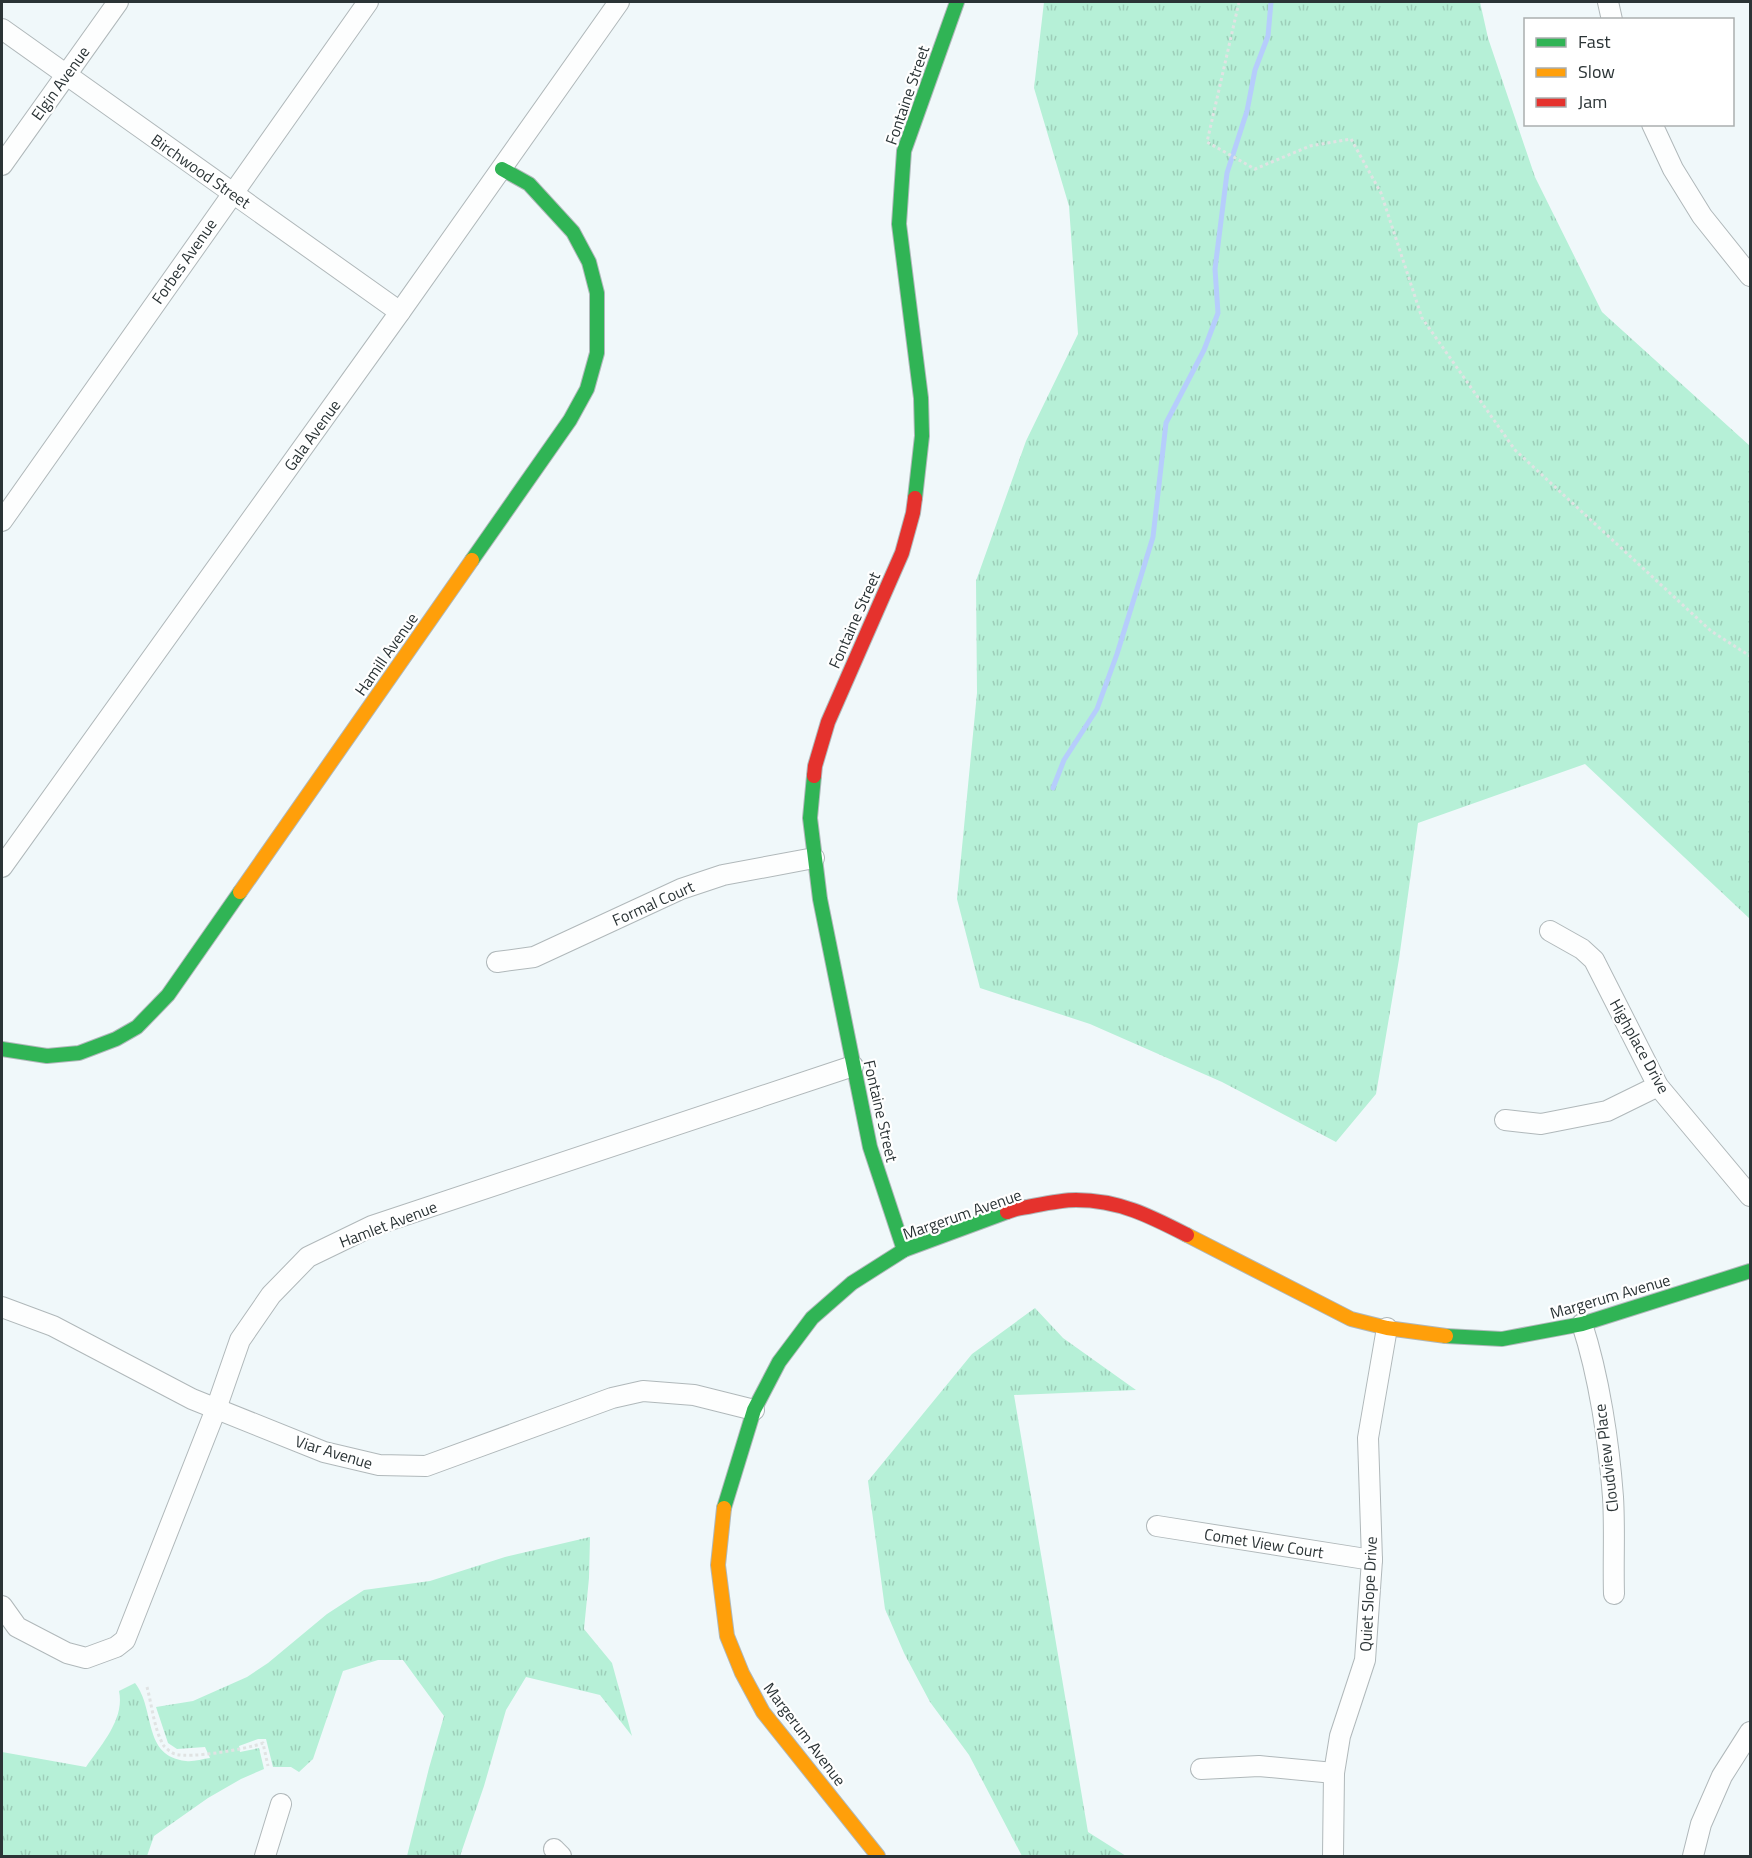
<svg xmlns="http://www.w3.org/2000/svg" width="1752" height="1858" font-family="'Titillium Web',sans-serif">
<defs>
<pattern id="grass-tufts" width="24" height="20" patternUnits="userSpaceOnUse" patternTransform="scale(1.5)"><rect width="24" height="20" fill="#b6f0d7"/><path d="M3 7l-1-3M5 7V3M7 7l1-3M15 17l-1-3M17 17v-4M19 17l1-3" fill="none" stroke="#9dceb9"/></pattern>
</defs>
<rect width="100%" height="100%" fill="#f0f8fa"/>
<g fill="url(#grass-tufts)">
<polygon points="1044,2 1480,2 1488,38 1535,177 1602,312 1750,446 1750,919 1585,764 1418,823 1399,959 1376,1094 1336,1142 1222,1082 1090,1024 980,988 957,899 977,693 976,581 1026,441 1078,334 1069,206 1034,88"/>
<polygon points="1035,1308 1063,1338 1136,1390 1014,1395 1088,1832 1126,1856 1022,1856 969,1755 930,1702 904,1653 885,1609 868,1481 972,1354"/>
<path d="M590 1537 589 1578 584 1629 612 1663 632 1736 600 1695 526 1677 506 1710 484 1786 460 1856H407L429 1768 444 1716 403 1660H378L343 1671 313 1759 299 1772 291 1767H273L266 1739H258L239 1746 240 1752 259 1748 264 1769 241 1779 208 1798 154 1836 147 1856H2V1752L86 1767C101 1745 125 1719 119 1691L135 1683C156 1710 142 1756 186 1761 193 1762 202 1759 210 1758L205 1747 177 1749 168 1743 156 1707 193 1701 247 1677 268 1663 327 1614 364 1590 430 1581 505 1557Z"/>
</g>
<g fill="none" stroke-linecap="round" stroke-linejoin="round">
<polyline stroke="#b6cdfc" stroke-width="5" points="1053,788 1064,760 1097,709 1117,654 1153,537 1166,423 1204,350 1218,313 1215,269 1227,173 1247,111 1255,70 1268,36 1271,2"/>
<g stroke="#b0b8ba" stroke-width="22">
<g id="street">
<polyline points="1608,2 1612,20"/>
<polyline points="2,29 400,312"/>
<polyline points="1652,124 1673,169 1702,216 1750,276"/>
<polyline points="2,165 118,2"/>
<polyline points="2,521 368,2"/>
<polyline points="2,867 400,312 619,2"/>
<polyline points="1550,931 1582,949 1594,960 1658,1086 1750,1196"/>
<polyline points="497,962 534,957 681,889 723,875 814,858"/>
<polyline points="1505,1120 1541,1124 1607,1111 1658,1086"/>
<polyline points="2,1307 53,1326 192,1399 324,1452 379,1465 426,1466 612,1398 643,1391 694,1395 754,1410"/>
<path d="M1582 1324C1599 1376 1609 1443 1613 1497 1615 1529 1613 1562 1614 1594"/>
<polyline points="1157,1526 1372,1560"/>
<polyline points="2,1606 17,1627 67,1653 86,1658 116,1647 125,1640 216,1409 240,1340 271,1295 308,1257 372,1226 853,1066"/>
<polyline points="1201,1769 1259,1766 1334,1773"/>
<polyline points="554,1849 561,1856"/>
<polyline points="265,1856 281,1804"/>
<polyline points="1333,1856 1334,1773 1340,1736 1365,1660 1372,1560 1368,1438 1387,1328"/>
<polyline points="1693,1856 1701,1824 1722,1776 1750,1732"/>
</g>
</g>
<g stroke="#b0b8ba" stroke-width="16">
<g id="fast">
<polyline points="915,498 922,436 921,398 899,224 904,151 957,2"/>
<polyline points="472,560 570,420 587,389 597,353 597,293 589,262 573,232 529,184 502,169"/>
<polyline points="814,776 810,818 820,899 870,1147 904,1250"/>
<polyline points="2,1049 47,1056 79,1053 116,1039 137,1027 168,995 240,892"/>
<polyline points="1446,1336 1502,1339 1582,1324 1750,1271"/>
<polyline points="724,1508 754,1410 779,1362 812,1318 852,1283 904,1250 1007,1212"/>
</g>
</g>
<g stroke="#b0b8ba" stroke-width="16">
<g id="slow">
<polyline points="240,892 472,560"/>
<polyline points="1187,1235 1351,1319 1387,1328 1446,1336"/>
<polyline points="724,1508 718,1565 727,1636 742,1673 763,1712 878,1856"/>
</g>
</g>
<g stroke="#b0b8ba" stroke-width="16">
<g id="jam">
<polyline points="814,776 815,766 828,722 902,553 913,513 915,498"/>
<path d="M1007 1212 1016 1209C1035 1206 1057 1200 1076 1200 1119 1200 1150 1216 1187 1235"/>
</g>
</g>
<g stroke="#e0e3e3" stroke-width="3" stroke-dasharray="3 3" stroke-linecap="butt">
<polyline points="1239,2 1207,142 1255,169 1310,146 1351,139 1381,193 1422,318 1515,450 1711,631 1750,656"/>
<path d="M147 1687C152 1705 154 1730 164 1746 166 1748 171 1753 175 1754 189 1759 247 1749 263 1743L268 1766"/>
</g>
<use href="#street" stroke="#fdfefe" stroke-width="20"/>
<use href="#fast" stroke="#30b455" stroke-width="14"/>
<use href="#slow" stroke="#ff9f0a" stroke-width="14"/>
<use href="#jam" stroke="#e5322d" stroke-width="14"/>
</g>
<g text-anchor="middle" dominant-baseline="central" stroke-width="4.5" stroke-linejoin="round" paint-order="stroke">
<g font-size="16" fill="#2b3436" stroke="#fff">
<text transform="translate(60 83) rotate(-54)">Elgin Avenue</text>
<text transform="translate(907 95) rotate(-71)">Fontaine Street</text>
<text transform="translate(201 171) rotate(35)">Birchwood Street</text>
<text transform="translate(184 261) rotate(-55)">Forbes Avenue</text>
<text transform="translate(312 435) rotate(-54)">Gala Avenue</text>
<text transform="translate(854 620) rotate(-66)">Fontaine Street</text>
<text transform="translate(386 654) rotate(-55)">Hamill Avenue</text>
<text transform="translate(653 903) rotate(-24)">Formal Court</text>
<text transform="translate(1640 1046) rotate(61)">Highplace Drive</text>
<text transform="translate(881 1111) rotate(77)">Fontaine Street</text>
<text transform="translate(962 1214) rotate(-19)">Margerum Avenue</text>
<text transform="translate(388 1224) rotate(-21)">Hamlet Avenue</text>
<text transform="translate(1610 1296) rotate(-16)">Margerum Avenue</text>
<text transform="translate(334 1452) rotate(17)">Viar Avenue</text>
<text transform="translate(1606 1458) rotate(-97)">Cloudview Place</text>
<text transform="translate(1264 1543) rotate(9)">Comet View Court</text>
<text transform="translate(1368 1594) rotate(-87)">Quiet Slope Drive</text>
<text transform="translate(805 1734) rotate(53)">Margerum Avenue</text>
</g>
</g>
<rect width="1752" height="1858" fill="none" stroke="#2b3436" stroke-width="6"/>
<rect x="1524" y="18" width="210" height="108" fill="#ffffff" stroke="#aaaeaf" stroke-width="1.5"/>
<rect x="1536" y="38" width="30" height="9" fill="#30b455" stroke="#aaaeaf" stroke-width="1.5"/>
<text x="1578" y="48" font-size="18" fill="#2b3436">Fast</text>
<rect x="1536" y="68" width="30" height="9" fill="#ff9f0a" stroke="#aaaeaf" stroke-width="1.5"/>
<text x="1578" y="78" font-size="18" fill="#2b3436">Slow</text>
<rect x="1536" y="98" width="30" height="9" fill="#e5322d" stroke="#aaaeaf" stroke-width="1.5"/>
<text x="1578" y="108" font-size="18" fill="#2b3436">Jam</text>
</svg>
